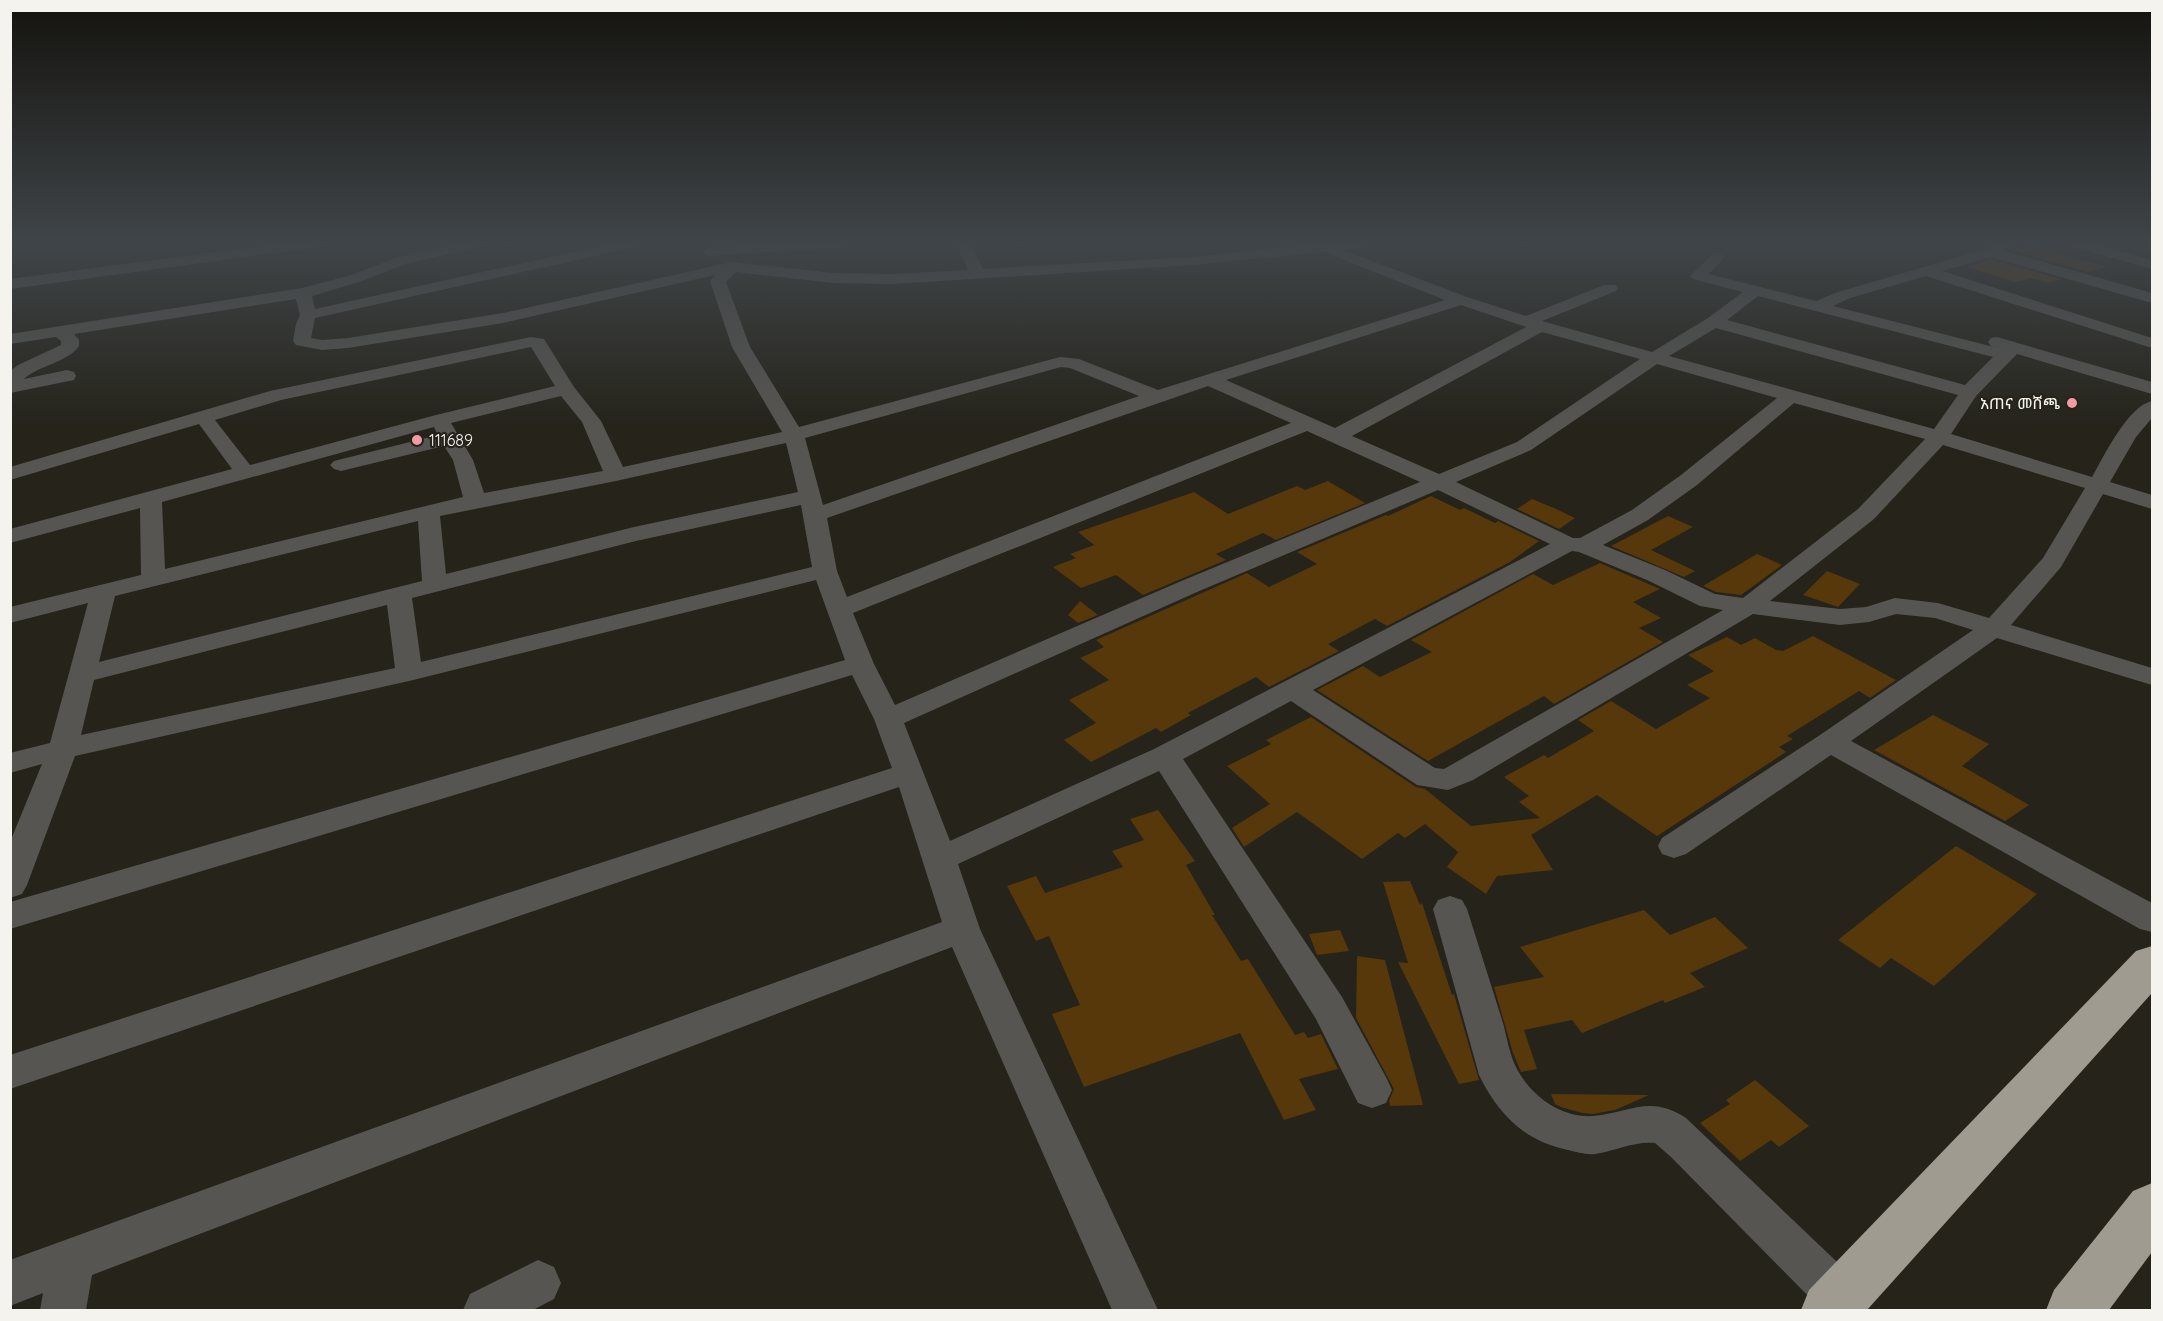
<svg xmlns="http://www.w3.org/2000/svg" width="2163" height="1321" font-family="Quicksand,'Noto Sans Ethiopic',sans-serif">
<rect width="100%" height="100%" fill="#25231a"/>
<g fill="#56380b">
<polygon points="2030,245 2107,267 2088,272 2011,250"/>
<polygon points="1991,259 2061,279 2048,283 2032,278 2015,282 1967,267"/>
<polygon points="1328,481 1365,503 1276,540 1263,533 1216,554 1226,560 1143,595 1116,575 1081,588 1053,567 1076,558 1070,554 1094,545 1078,532 1194,492 1228,514 1297,486 1305,490"/>
<polygon points="1431,496 1460,510 1464,508 1495,523 1498,521 1539,541 1510,562 1387,626 1375,619 1328,644 1339,651 1269,687 1256,677 1188,713 1191,715 1161,732 1156,728 1091,762 1064,740 1096,723 1069,700 1109,680 1080,658 1104,647 1096,640 1247,573 1269,587 1317,564 1297,552 1386,515 1388,516"/>
<polygon points="1532,499 1554,508 1575,518 1559,529 1517,509"/>
<polygon points="1668,516 1693,527 1651,550 1695,571 1684,577 1611,546"/>
<polygon points="1757,554 1782,565 1741,595 1716,592 1703,586"/>
<polygon points="1600,563 1660,589 1633,602 1661,618 1639,628 1663,642 1554,704 1544,696 1428,761 1317,690 1363,666 1380,677 1432,652 1411,640 1533,574 1553,585"/>
<polygon points="1827,571 1860,584 1838,607 1803,595"/>
<polygon points="1080,601 1098,615 1078,623 1068,615"/>
<polygon points="1813,636 1896,680 1870,698 1859,691 1787,736 1793,739 1779,747 1786,752 1657,836 1597,795 1531,835 1553,870 1497,876 1486,894 1447,867 1458,852 1425,824 1405,838 1398,833 1362,859 1297,812 1244,847 1232,828 1270,804 1227,766 1271,744 1266,740 1311,717 1416,787 1425,789 1471,826 1540,818 1519,802 1529,796 1504,777 1544,755 1548,758 1594,731 1578,720 1611,701 1656,729 1710,698 1687,685 1714,671 1688,655 1727,637 1741,645 1755,638 1776,650 1783,651"/>
<polygon points="1933,715 1989,744 1962,766 2029,805 2005,821 1874,750"/>
<polygon points="1158,810 1195,861 1186,865 1215,915 1212,915 1241,961 1248,959 1295,1035 1304,1032 1308,1038 1321,1034 1338,1069 1299,1079 1316,1110 1284,1120 1240,1033 1084,1087 1052,1014 1080,1005 1049,936 1036,941 1007,886 1036,876 1045,893 1123,867 1112,851 1144,840 1130,819"/>
<polygon points="1956,846 2037,894 1934,986 1891,958 1880,968 1838,940"/>
<polygon points="1410,881 1420,905 1422,903 1452,995 1454,994 1479,1080 1459,1084 1398,962 1408,963 1383,882"/>
<polygon points="1644,910 1670,935 1715,917 1748,948 1690,973 1705,987 1665,1003 1663,1000 1582,1033 1572,1020 1524,1030 1537,1069 1521,1072 1513,1053 1494,987 1544,977 1520,947"/>
<polygon points="1340,930 1349,951 1317,955 1309,934"/>
<polygon points="1357,956 1385,960 1423,1105 1390,1106 1389,1101 1394,1089 1356,1018"/>
<polygon points="1755,1080 1809,1126 1779,1147 1771,1140 1740,1161 1700,1123 1730,1104 1726,1100"/>
<polygon points="1551,1094 1649,1095 1615,1110 1593,1114 1582,1113 1561,1107 1555,1104"/>
</g>
<g fill="none" stroke-linecap="round" stroke-linejoin="round">
<g fill="#575551" fill-rule="evenodd">
<polygon points="286,243 326,243 319,247 10,289 10,279"/>
<path d="M459 243H485L483 246 405 264 362 281 312 296 315 309 615 243H642L635 247 315 318 311 338 322 340 348 338 503 313 732 262 834 273 892 274 968 270 956 243H970L983 269 1192 257 1322 243H1372L1365 247 1343 250 1467 297 1526 316 1604 285H1616L1618 288 1616 291 1542 321 1652 352 1708 318 1743 292 1693 279 1690 276 1713 254 1718 253 1725 257 1709 274 1816 301 1838 292 1986 249 1992 243H2016L2014 246 2001 250 2152 293V303L1991 257 1942 271 2152 338V348L1926 276 1850 298 1833 306 1998 348 1991 346 1988 342 1991 338 1997 337 2152 382V394L2017 354 1976 396 1951 434 2092 477C2104 456 2128 406 2152 401V418L2136 437 2110 482 2152 495V509L2103 494 2061 567 2011 625 2152 668V685L1997 638 1851 741 2152 903V932L2140 929 1831 755 1686 854 1674 858 1662 854 1658 846 1662 838 1820 735 1973 630 1935 618 1896 614 1869 622 1840 625 1753 614 1473 780 1448 790 1417 785 1291 701 1183 759 1342 997 1386 1077 1392 1090 1386 1103 1372 1108 1358 1103 1316 1019 1159 771 958 864 980 929 1158 1310H1112L952 947 92 1275 86 1310H40L43 1293 10 1306V1260L942 922 899 787 10 1089V1055L892 768 874 719 852 675 10 929V902L845 660 816 580 409 681 75 756 27 885 22 894 10 898V842L42 764 10 773V753L50 743 88 603 10 623V607L141 575 140 508 10 543V529L232 469 199 424 10 480V467L270 391 531 337 544 339 574 387 601 421 623 467 782 432 732 347 710 281 715 275 503 323 348 348 322 350 296 345 293 341 296 324 300 315 296 299 74 334 79 340V346C67 363 39 365 24 379L67 370 74 372 76 376 74 380 10 393V371L18 365 61 345V341L56 337 10 344V334L302 288 352 275 395 258ZM1324 252 1445 300 1158 390 1079 359 1060 357 799 427 750 347 726 282 736 272 834 283 892 284 1192 265ZM1758 296 1993 357 1965 385 1727 320ZM1461 305 1526 327 1335 428 1226 380ZM1716 328 1958 395 1934 429 1669 356ZM1542 332 1640 359 1517 442 1439 474 1352 436ZM531 347 555 386 432 416 250 465 215 420 281 400ZM1657 364 1777 398 1681 475 1632 510 1580 538H1573L1456 482 1531 450ZM1061 367 1070 368 1139 396 823 505 805 438ZM1208 386 1291 423 847 597 837 571 827 518ZM561 396 582 422 603 471 484 493 473 460 451 423ZM1794 403 1925 439 1858 509 1743 598 1715 594 1665 570 1603 545 1648 520 1697 485ZM434 427 438 435 334 461 330 465 334 469 341 471 444 446 453 460 463 497 165 569 162 502ZM1307 431 1420 482 1179 582 895 705 874 664 853 613ZM786 443 798 492 634 527 446 574 440 516 616 481ZM1943 445 2085 488 2043 558 1989 618 1938 603 1895 598 1866 607 1840 609 1770 601 1874 519ZM1438 490 1550 544 1154 749 950 841 904 723 1197 592ZM801 505 812 567 421 662 412 598 636 541ZM418 521 422 581 99 662 115 596ZM1572 551 1579 552 1647 580 1700 606 1723 610 1444 769 1435 768 1313 690ZM387 605 395 668 81 735 94 680Z"/>
<polygon points="778,243 852,243 845,247 708,256 701,252 708,248"/>
<polygon points="2068,243 2091,243 2152,260 2152,269 2070,246"/>
<path d="M1450 896 1462 900 1467 909C1479 947 1491 985 1503 1023 1507 1038 1510 1057 1518 1071 1533 1097 1562 1118 1593 1116 1630 1113 1649 1094 1686 1118L1857 1281 1864 1297 1859 1310H1822L1671 1157 1655 1143C1634 1141 1616 1151 1595 1154 1586 1155 1577 1152 1568 1150 1524 1141 1498 1114 1479 1075L1433 909 1438 900Z"/>
<polygon points="538,1260 554,1267 561,1283 554,1299 533,1310 463,1310 470,1294"/>
</g>
<g fill="#9f9b90" fill-rule="evenodd">
<polygon points="2152,946 2152,993 1867,1310 1801,1310 1809,1290 2136,951"/>
<polygon points="2152,1183 2152,1252 2109,1310 2046,1310 2054,1290 2133,1191"/>
</g>
</g>
<linearGradient id="sky" x2="0" y2="1"><stop stop-color="#14130e"/><stop offset="0.57" stop-color="#404549"/><stop offset="1" stop-color="#404549" stop-opacity="0"/></linearGradient>
<rect width="2163" height="428" fill="url(#sky)"/>
<g fill="#f49aa2" stroke="#25231a" stroke-width="2">
<circle cx="2072" cy="403" r="6"/>
<circle cx="417" cy="440" r="6"/>
</g>
<g text-anchor="middle" dominant-baseline="central" stroke-width="4.5" stroke-linejoin="round" paint-order="stroke">
<g font-size="16" fill="#f5f3ee" stroke="#25231a" text-anchor="end">
<text x="2060" y="403">አጠና መሸጫ</text>
<text x="429" y="440" text-anchor="start">111689</text>
</g>
</g>
<rect width="2163" height="1321" fill="none" stroke="#f5f3ee" stroke-width="24"/>
</svg>
